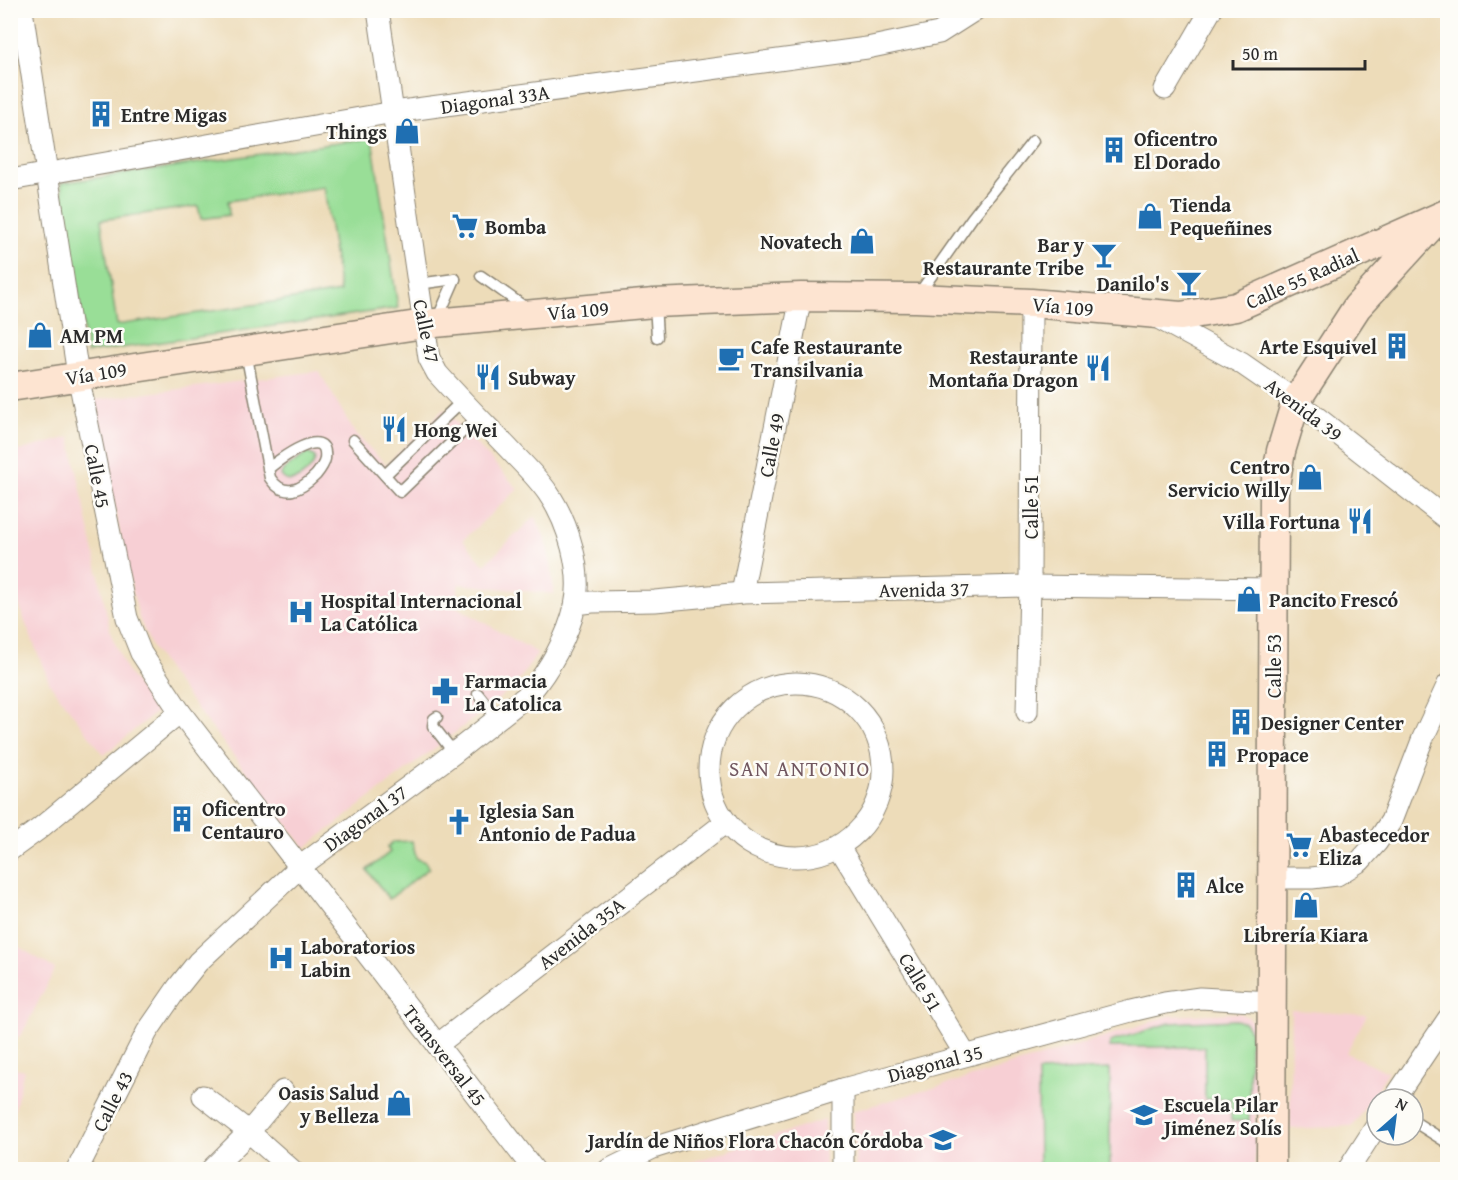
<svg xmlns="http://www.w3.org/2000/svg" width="1458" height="1180" font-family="'Gentium Book Plus',serif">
<rect width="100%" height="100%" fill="#fdfcf7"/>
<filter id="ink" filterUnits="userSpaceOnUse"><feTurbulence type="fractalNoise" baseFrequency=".0167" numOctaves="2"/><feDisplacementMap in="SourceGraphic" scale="12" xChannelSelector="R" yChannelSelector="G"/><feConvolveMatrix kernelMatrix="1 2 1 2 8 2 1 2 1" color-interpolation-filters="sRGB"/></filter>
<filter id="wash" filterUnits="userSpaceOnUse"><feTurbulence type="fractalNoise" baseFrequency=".008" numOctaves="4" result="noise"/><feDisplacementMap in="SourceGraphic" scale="24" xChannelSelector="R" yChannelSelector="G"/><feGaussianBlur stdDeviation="1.35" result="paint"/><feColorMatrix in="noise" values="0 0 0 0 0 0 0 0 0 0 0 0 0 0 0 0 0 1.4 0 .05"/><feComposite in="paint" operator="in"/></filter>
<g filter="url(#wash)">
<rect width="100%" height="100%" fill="#eddcb9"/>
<g fill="#f7cfd4">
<polygon points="319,371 355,433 386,465 444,409 518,489 463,540 484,565 535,516 545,539 551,564 554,594 459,584 455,606 538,653 516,684 495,702 305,848 173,678 151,646 139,618 125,559 94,400"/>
<polygon points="70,437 111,634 127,671 156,712 104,755 50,684 25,622 11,581 11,453"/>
<polygon points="10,941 55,969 22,1034 11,1042"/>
<polygon points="1291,1010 1367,1015 1346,1053 1388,1072 1353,1126 1290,1129"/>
<polygon points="1238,1013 1248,1017 1256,1028 1255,1169 856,1169 853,1111 1031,1060 1169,1016"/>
<polygon points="11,1067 24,1070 11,1126 10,1067"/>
<polygon points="824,1120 825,1169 670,1169"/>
</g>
<g fill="#99de97" stroke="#628461" stroke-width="1.5" fill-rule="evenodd">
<path d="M372 138 398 308 87 353 61 183ZM324 187 340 292 117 325 101 220 198 206 201 219 229 215 228 201Z"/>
<path d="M308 453 315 457C316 469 289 491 281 475L283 470Z"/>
<polygon points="412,841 416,858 425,862 429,868 389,899 367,870 390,852 387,847 393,842"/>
<polygon points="1236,1020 1245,1023 1250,1030 1249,1121 1231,1121 1231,1099 1205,1099 1205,1047 1110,1047 1110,1042 1170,1023"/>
<polygon points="1110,1069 1110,1169 1039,1169 1038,1072"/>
</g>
</g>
<g filter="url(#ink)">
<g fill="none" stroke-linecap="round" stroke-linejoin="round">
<g stroke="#8c8472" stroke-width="13">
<g id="lane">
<polyline points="481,276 526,308"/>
<polyline points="418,284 455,279"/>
<polyline points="918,295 972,218 1033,141"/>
<polyline points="655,303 657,337"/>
<polyline points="437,320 455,279"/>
<path d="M246 352 270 478C284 499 301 490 316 475 320 470 324 465 325 459 329 422 277 461 268 469"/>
<polyline points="353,440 400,492 478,417"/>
<polyline points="385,475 462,401"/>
<polyline points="478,694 498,719"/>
<polyline points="437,717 434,719 433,726 454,753"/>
<polyline points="1413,1121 1448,1143"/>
</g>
</g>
<g stroke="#8c8472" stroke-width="23">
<g id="street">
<polyline points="1165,89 1211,10"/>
<polyline points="10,180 394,112 867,48 939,33 975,10"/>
<polyline points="1158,318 1241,363 1296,401 1448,520"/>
<polyline points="742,593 801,297"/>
<polyline points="576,604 592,602 655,601 742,593 1030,586 1273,589"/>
<circle cx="796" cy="770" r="87"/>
<polyline points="180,712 534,1170"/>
<polyline points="1027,712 1030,586 1031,303"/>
<polyline points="839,847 965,1054"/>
<polyline points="10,850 39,829 180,712 141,653 127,618 78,375 22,10"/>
<polyline points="1272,878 1312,878 1337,875 1360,861 1377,842 1391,821 1423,738 1448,684"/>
<polyline points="437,1045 726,822"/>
<polyline points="843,1089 843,1170"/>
<polyline points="203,1096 249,1132 292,1170"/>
<polyline points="1394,1099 1448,1019"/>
<path d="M77 1170 147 1032 178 987 198 962 301 866 454 753 529 694C549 670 568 637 575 606 583 571 568 522 548 493 537 477 522 463 509 449 485 424 460 399 437 373L429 358 378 10"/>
<polyline points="211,1170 249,1132 283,1091"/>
<polyline points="608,1170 653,1148 843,1089 1131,1011 1165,1003 1200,998 1272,1002"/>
<polyline points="1348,1170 1377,1125"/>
</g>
</g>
<g stroke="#8c8472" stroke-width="31">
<g id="secondary">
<polyline points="10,387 424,324 654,303 801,297 916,298 1031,303 1181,316 1236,307 1448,213"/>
<polyline points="1271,1170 1274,491 1281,451 1296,401 1357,307 1433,224"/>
</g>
</g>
<use href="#lane" stroke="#fff" stroke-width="10"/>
<use href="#street" stroke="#fff" stroke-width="21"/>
<use href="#secondary" stroke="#fde4d1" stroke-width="28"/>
</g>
</g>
<defs>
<g id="building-bare" transform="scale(2.07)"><path d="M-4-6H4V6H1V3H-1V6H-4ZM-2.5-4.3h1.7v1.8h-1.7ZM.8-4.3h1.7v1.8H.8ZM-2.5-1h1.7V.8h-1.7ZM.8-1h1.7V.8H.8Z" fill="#1f6fb2" stroke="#fdfcf7" stroke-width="2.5" paint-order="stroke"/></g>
<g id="shop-bare" transform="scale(2.07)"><path d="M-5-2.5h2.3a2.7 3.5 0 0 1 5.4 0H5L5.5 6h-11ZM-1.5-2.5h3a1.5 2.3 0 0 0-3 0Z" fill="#1f6fb2" stroke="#fdfcf7" stroke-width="2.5" paint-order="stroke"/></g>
<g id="supermarket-bare" transform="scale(2.07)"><path d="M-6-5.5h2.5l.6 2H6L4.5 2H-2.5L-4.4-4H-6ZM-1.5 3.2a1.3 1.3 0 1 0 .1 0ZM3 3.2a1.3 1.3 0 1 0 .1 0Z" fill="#1f6fb2" stroke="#fdfcf7" stroke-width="2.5" paint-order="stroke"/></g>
<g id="bar-bare" transform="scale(2.07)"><path d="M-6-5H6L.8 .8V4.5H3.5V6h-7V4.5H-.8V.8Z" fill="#1f6fb2" stroke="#fdfcf7" stroke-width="2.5" paint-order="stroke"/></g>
<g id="cafe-bare" transform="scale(2.07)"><path d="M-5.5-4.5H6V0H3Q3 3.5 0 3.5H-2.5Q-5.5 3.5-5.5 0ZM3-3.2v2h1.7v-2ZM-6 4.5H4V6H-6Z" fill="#1f6fb2" stroke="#fdfcf7" stroke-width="2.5" paint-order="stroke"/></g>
<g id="restaurant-bare" transform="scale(2.07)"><path d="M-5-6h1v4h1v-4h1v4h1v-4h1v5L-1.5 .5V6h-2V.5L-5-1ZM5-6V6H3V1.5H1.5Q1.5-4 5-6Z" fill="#1f6fb2" stroke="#fdfcf7" stroke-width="2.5" paint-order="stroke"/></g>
<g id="hospital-bare" transform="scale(2.07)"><path d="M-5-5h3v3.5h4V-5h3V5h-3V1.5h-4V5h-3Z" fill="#1f6fb2" stroke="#fdfcf7" stroke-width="2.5" paint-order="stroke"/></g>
<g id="pharmacy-bare" transform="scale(2.07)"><path d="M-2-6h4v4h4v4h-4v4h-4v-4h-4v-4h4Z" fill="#1f6fb2" stroke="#fdfcf7" stroke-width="2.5" paint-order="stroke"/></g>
<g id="church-bare" transform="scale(2.07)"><path d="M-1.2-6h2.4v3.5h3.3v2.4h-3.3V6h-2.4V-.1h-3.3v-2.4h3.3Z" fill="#1f6fb2" stroke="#fdfcf7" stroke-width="2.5" paint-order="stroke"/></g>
<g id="school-bare" transform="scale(2.07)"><path d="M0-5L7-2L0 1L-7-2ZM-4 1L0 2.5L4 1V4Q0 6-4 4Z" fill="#1f6fb2" stroke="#fdfcf7" stroke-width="2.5" paint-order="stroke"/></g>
</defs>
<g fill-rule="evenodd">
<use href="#building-bare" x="101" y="114"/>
<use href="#shop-bare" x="407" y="131"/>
<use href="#building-bare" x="1114" y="150"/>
<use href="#shop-bare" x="1150" y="216"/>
<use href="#supermarket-bare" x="465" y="226"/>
<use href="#shop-bare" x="862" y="241"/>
<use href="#bar-bare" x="1104" y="255"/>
<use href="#bar-bare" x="1189" y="283"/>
<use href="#shop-bare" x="40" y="335"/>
<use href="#building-bare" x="1397" y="346"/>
<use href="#cafe-bare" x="731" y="358"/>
<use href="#restaurant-bare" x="1098" y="368"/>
<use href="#restaurant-bare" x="488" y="377"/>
<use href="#restaurant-bare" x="394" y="429"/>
<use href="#shop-bare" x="1310" y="477"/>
<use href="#restaurant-bare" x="1360" y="521"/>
<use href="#shop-bare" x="1249" y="599"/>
<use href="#hospital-bare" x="301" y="612"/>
<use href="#pharmacy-bare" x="445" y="691"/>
<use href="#building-bare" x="1241" y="722"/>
<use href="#building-bare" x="1217" y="754"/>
<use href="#building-bare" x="182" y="819"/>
<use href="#church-bare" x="459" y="822"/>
<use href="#supermarket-bare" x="1299" y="845"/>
<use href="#building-bare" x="1186" y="885"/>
<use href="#shop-bare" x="1306" y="905"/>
<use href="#hospital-bare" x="281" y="958"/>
<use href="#shop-bare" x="399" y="1103"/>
<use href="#school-bare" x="1144" y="1115"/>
<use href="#school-bare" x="943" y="1140"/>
</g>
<g text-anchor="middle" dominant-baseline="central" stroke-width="5" stroke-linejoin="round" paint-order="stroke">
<g font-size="20" fill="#2b2b2b" stroke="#fdfcf7">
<text transform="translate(495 99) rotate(-8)">Diagonal 33A</text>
<text transform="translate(1302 278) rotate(-24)">Calle 55 Radial</text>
<text transform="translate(1063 306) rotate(5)">Vía 109</text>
<text transform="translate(578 310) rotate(-5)">Vía 109</text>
<text transform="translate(427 331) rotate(78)">Calle 47</text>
<text transform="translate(96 373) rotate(-9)">Vía 109</text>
<text transform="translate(1304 409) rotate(37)">Avenida 39</text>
<text transform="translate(771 445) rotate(-79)">Calle 49</text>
<text transform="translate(98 476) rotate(79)">Calle 45</text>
<text transform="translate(1030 507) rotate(-90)">Calle 51</text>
<text transform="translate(924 589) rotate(-1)">Avenida 37</text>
<text transform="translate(1273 666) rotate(-90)">Calle 53</text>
<text transform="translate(365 818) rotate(-36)">Diagonal 37</text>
<text transform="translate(581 933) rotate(-38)">Avenida 35A</text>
<text transform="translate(921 982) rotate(59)">Calle 51</text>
<text transform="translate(445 1055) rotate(52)">Transversal 45</text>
<text transform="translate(935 1063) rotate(-15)">Diagonal 35</text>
<text transform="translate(112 1101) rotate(-63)">Calle 43</text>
</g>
<g font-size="20" font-weight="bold" fill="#2b2b2b" stroke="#fdfcf7" text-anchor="start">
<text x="121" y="114">Entre Migas</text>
<text x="387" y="131" text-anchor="end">Things</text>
<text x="1134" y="138">Oficentro<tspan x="1134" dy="23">El Dorado</tspan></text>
<text x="1170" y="204">Tienda<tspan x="1170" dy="23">Pequeñines</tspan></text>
<text x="485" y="226">Bomba</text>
<text x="842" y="241" text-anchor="end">Novatech</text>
<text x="1084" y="244" text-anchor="end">Bar y<tspan x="1084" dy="23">Restaurante Tribe</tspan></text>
<text x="1169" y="283" text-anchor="end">Danilo's</text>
<text x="60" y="335">AM PM</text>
<text x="751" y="346">Cafe Restaurante<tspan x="751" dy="23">Transilvania</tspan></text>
<text x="1377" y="346" text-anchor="end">Arte Esquivel</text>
<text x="1078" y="356" text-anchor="end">Restaurante<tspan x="1078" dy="23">Montaña Dragon</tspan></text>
<text x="508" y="377">Subway</text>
<text x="414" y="429">Hong Wei</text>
<text x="1290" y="466" text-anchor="end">Centro<tspan x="1290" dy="23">Servicio Willy</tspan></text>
<text x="1340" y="521" text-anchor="end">Villa Fortuna</text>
<text x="1269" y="599">Pancito Frescó</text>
<text x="321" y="600">Hospital Internacional<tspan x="321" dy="23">La Católica</tspan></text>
<text x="465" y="680">Farmacia<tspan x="465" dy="23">La Catolica</tspan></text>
<text x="1261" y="722">Designer Center</text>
<text x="1237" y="754">Propace</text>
<text x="202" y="808">Oficentro<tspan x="202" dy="23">Centauro</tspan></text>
<text x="479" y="810">Iglesia San<tspan x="479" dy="23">Antonio de Padua</tspan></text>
<text x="1319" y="834">Abastecedor<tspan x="1319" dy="23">Eliza</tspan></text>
<text x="1206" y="885">Alce</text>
<text x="1306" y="934" text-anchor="middle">Librería Kiara</text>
<text x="301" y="946">Laboratorios<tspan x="301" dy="23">Labin</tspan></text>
<text x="379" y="1092" text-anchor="end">Oasis Salud<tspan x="379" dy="23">y Belleza</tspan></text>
<text x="1164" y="1104">Escuela Pilar<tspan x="1164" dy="23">Jiménez Solís</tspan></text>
<text x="923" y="1140" text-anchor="end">Jardín de Niños Flora Chacón Córdoba</text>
</g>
<g font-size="21" letter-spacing="1.5" fill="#715760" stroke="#fdfcf7">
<text x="800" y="768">SAN ANTONIO</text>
</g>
</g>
<rect width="1458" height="1180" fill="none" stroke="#fdfcf7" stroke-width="36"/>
<g transform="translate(1395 1117) rotate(28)"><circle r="28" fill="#fdfcf7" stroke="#a9a8a5" stroke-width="1.5"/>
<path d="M0-4.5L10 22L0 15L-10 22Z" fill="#1f6fb2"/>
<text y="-9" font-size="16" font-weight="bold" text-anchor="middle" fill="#2b2b2b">N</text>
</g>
<path d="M1233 60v9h132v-9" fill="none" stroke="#2b2b2b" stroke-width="3"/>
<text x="1242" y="60" font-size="18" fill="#2b2b2b" stroke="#fdfcf7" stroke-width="4.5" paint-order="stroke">50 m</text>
</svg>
